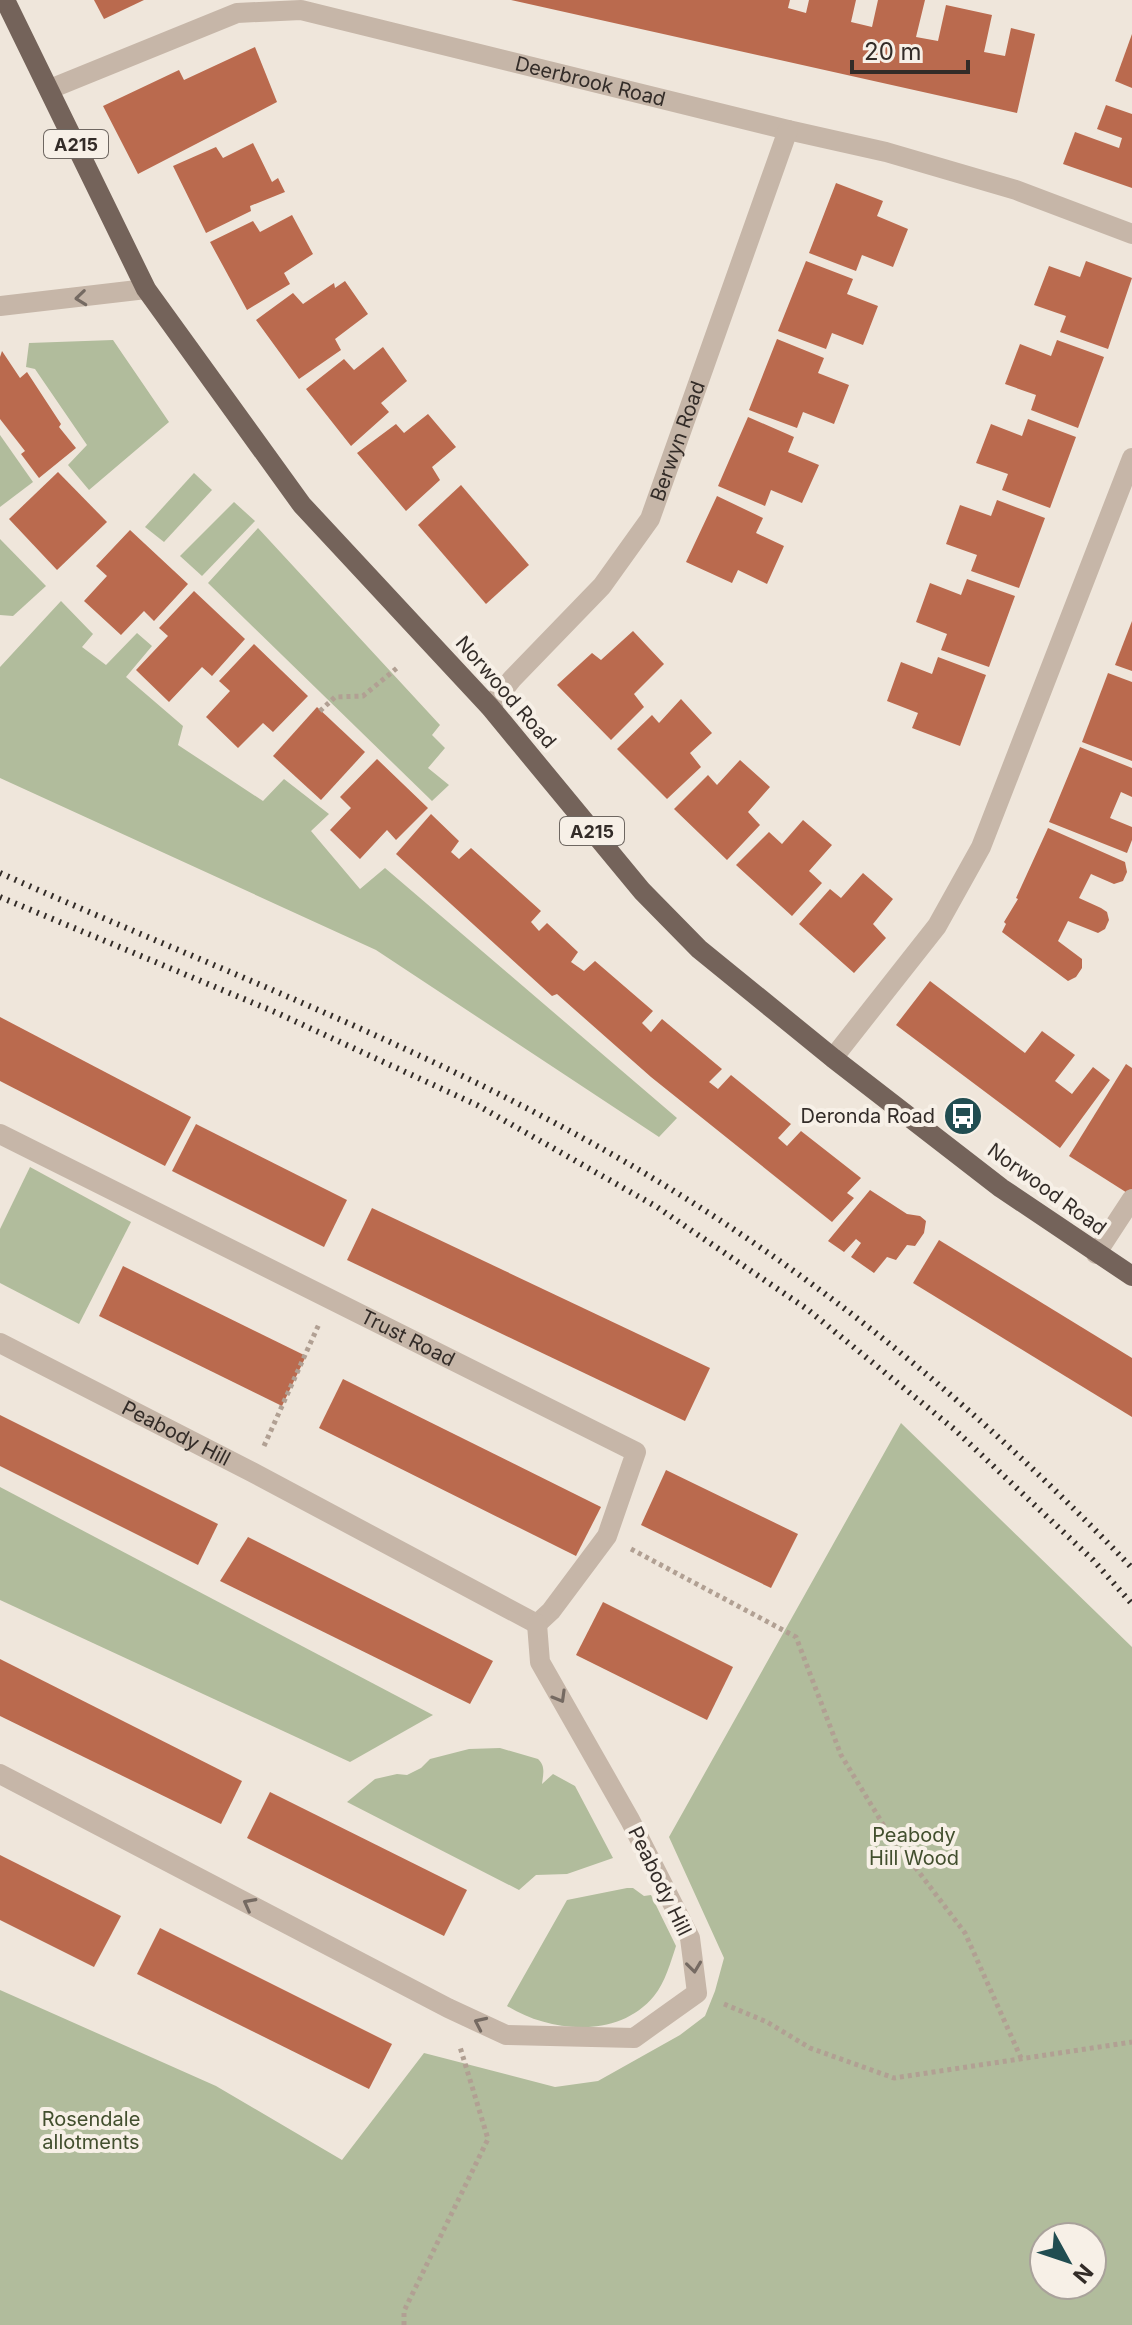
<svg xmlns="http://www.w3.org/2000/svg" width="1132" height="2325" font-family="Inter,sans-serif">
<rect width="100%" height="100%" fill="#efe6db"/>
<g fill="#b1bc9c" fill-rule="evenodd">
<polygon points="113,340 169,422 89,490 68,465 87,445 35,369 26,367 29,343"/>
<polygon points="0,435 33,482 0,507"/>
<polygon points="194,473 212,490 164,542 145,527"/>
<polygon points="234,502 255,521 202,576 180,556"/>
<polygon points="258,528 440,725 432,735 445,748 428,768 449,785 432,801 208,583"/>
<polygon points="0,539 46,586 13,616 0,615"/>
<polygon points="61,601 93,634 82,647 106,665 137,633 152,646 126,677 183,726 178,745 263,801 284,779 329,814 311,831 360,889 385,868 677,1118 659,1137 376,950 0,778 0,667"/>
<polygon points="30,1167 131,1222 79,1324 0,1283 0,1229"/>
<path d="M901 1423 1132 1647V2325H0V1990L216 2086 342 2160 424 2053 555 2087 598 2081 680 2035 705 2016 715 1991 724 1958 669 1837ZM1044 2237H1092V2285H1044Z"/>
<polygon points="0,1487 433,1715 350,1762 0,1600"/>
<path d="M500 1748 538 1759C546 1766 543 1775 542 1784L553 1774 575 1786 613 1858 567 1874 536 1875 519 1890 347 1802 375 1779 397 1774 407 1775 421 1768 430 1759 469 1749Z"/>
<path d="M627 1888H633L644 1896 651 1895 676 1946C671 1961 665 1983 654 1996 619 2039 550 2033 507 2006L567 1900Z"/>
</g>
<g fill="#ba6a4e">
<polygon points="94,0 144,0 104,19"/>
<polygon points="511,0 790,0 788,8 806,13 809,0 856,0 851,22 872,27 878,0 925,0 916,37 938,41 946,5 992,15 984,52 1005,56 1011,28 1035,34 1017,113"/>
<polygon points="1132,34 1132,88 1115,81"/>
<polygon points="255,47 277,102 138,174 103,106 179,70 184,80"/>
<polygon points="1106,105 1132,114 1132,188 1063,164 1075,132 1119,148 1122,138 1097,129"/>
<polygon points="253,143 272,182 278,178 285,192 250,206 251,211 206,233 173,166 216,147 223,158"/>
<polygon points="836,183 883,201 877,216 908,229 893,267 862,255 856,271 809,253"/>
<polygon points="292,215 313,254 284,273 290,284 247,310 210,242 253,221 260,232"/>
<polygon points="806,261 853,279 847,294 878,306 863,345 832,333 826,349 778,331"/>
<polygon points="1086,261 1132,278 1108,349 1060,332 1066,316 1034,305 1049,266 1080,277"/>
<polygon points="345,281 368,314 335,339 341,350 299,379 256,320 293,293 303,304 334,283 335,288"/>
<polygon points="777,339 824,358 818,373 849,385 834,424 803,412 797,428 749,410"/>
<polygon points="1057,340 1104,357 1078,428 1031,410 1036,395 1005,384 1020,344 1051,356"/>
<polygon points="383,347 407,381 381,403 389,412 351,446 306,389 344,359 354,370"/>
<polygon points="2,351 20,378 27,372 61,424 59,427 76,448 39,478 21,454 25,451 0,419 0,357"/>
<polygon points="428,414 456,447 432,467 440,480 406,511 357,453 396,424 404,433"/>
<polygon points="748,417 794,437 788,452 819,465 802,503 771,490 765,506 718,486"/>
<polygon points="1028,419 1076,437 1050,508 1002,490 1008,474 976,463 991,424 1022,436"/>
<polygon points="58,472 107,522 57,570 9,519"/>
<polygon points="461,485 529,565 486,604 418,525"/>
<polygon points="717,496 763,518 756,533 784,546 767,584 738,570 732,583 686,562"/>
<polygon points="997,500 1045,518 1019,588 971,571 977,555 946,544 960,505 991,516"/>
<polygon points="130,530 188,584 154,621 144,611 121,635 84,601 107,576 96,566"/>
<polygon points="967,579 1015,596 989,667 941,650 947,634 916,622 930,583 961,595"/>
<polygon points="194,591 245,639 212,676 202,667 169,702 136,670 168,636 159,628"/>
<polygon points="1132,621 1132,671 1115,665"/>
<polygon points="633,631 664,664 634,694 644,707 611,740 557,685 592,653 601,660"/>
<polygon points="254,644 308,696 273,732 263,723 238,748 206,717 230,691 219,681"/>
<polygon points="938,657 986,675 960,746 912,728 918,713 887,701 901,662 932,674"/>
<polygon points="1108,673 1132,682 1132,761 1082,742"/>
<polygon points="681,699 712,733 690,753 701,767 667,799 617,749 652,715 659,723"/>
<polygon points="317,707 365,752 321,800 273,756"/>
<polygon points="1080,747 1132,768 1132,797 1121,792 1110,818 1132,827 1132,840 1127,853 1049,822"/>
<polygon points="377,759 428,808 396,840 387,830 360,859 330,830 351,808 340,797"/>
<polygon points="740,760 770,787 748,812 760,825 727,860 674,809 708,775 717,785"/>
<polygon points="431,814 459,841 451,852 459,859 471,848 541,911 531,922 539,931 547,923 578,952 571,962 584,971 595,961 653,1011 642,1023 651,1032 662,1019 722,1069 709,1082 718,1089 731,1075 791,1124 778,1138 787,1146 801,1131 861,1178 847,1193 854,1198 832,1222 651,1077 557,994 552,996 396,854"/>
<polygon points="803,820 832,845 809,871 822,883 792,916 736,865 769,832 782,844"/>
<polygon points="1048,828 1125,862 1127,872 1123,881 1114,884 1091,874 1079,898 1101,908 1107,912 1109,920 1105,929 1098,933 1068,921 1058,941 1082,959 1082,968 1076,977 1068,981 1002,932 1006,924 1004,922 1018,899 1016,898"/>
<polygon points="863,873 893,899 873,924 886,938 854,973 799,924 830,889 841,898"/>
<polygon points="930,981 1025,1053 1042,1031 1075,1055 1055,1081 1072,1094 1093,1067 1110,1080 1060,1148 896,1025"/>
<polygon points="0,1017 191,1117 165,1166 0,1081"/>
<polygon points="1126,1064 1132,1068 1132,1196 1069,1156"/>
<polygon points="196,1124 347,1200 324,1247 172,1171"/>
<polygon points="870,1190 907,1214 920,1216 926,1221 924,1233 915,1246 907,1245 896,1260 887,1257 874,1273 851,1257 861,1243 856,1239 844,1252 828,1241"/>
<polygon points="372,1208 710,1368 685,1421 347,1260"/>
<polygon points="939,1240 1132,1358 1132,1417 913,1283"/>
<polygon points="123,1266 306,1356 282,1406 99,1316"/>
<polygon points="343,1379 601,1507 576,1556 319,1428"/>
<polygon points="0,1415 218,1524 198,1565 0,1466"/>
<polygon points="666,1470 798,1534 771,1588 641,1525"/>
<polygon points="248,1537 493,1661 470,1704 220,1581"/>
<polygon points="603,1602 733,1667 707,1720 576,1655"/>
<polygon points="0,1659 242,1781 221,1824 0,1716"/>
<polygon points="270,1792 467,1890 444,1936 247,1838"/>
<polygon points="0,1855 121,1916 94,1967 0,1920"/>
<polygon points="160,1928 392,2044 369,2089 137,1974"/>
</g>
<g fill="none" stroke-linecap="round" stroke-linejoin="round">
<g stroke="#b1a093" stroke-width="5" stroke-dasharray="4 4" stroke-linecap="butt">
<polyline points="320,711 335,697 363,696 397,668"/>
<polyline points="264,1446 319,1324"/>
<polyline points="631,1549 796,1637 841,1755 884,1826 965,1933 1021,2058"/>
<polyline points="724,2004 767,2022 810,2048 894,2078 1132,2042"/>
<polyline points="404,2325 404,2311 488,2139 460,2047"/>
</g>
<g stroke="#c6b6a8" stroke-width="20">
<path id="s1" d="M50 89 237 13 301 10 788 130 886 152 1016 190 1132 234"/>
<polyline points="0,306 146,289"/>
<path id="s2" d="M490 707 512 679 602 586 650 519 788 130"/>
<polyline points="833,1058 937,926 981,847 1132,458"/>
<path id="s3" d="M0 1134 636 1452 607 1536 551 1611 537 1624"/>
<polyline points="1096,1254 1132,1199"/>
<path id="s4" d="M0 1343 252 1472 537 1624"/>
<polyline points="0,1774 448,2008 506,2035 634,2038 697,1993 690,1938 630,1820 540,1662 537,1624"/>
</g>
<polyline stroke="#74635a" stroke-width="20" points="5,0 146,289 302,505 490,707 642,891 699,949 833,1058 1001,1188 1132,1276"/>
<g stroke="#332c28" stroke-width="6" stroke-dasharray="2 6" stroke-linecap="butt">
<path d="M0 873C197 961 399 1036 588 1141 791 1252 973 1401 1132 1568"/>
<polyline points="0,897 275,1012 477,1105 657,1207 807,1309 954,1429 1093,1560 1132,1604"/>
</g>
</g>
<defs><path id="oneway-chevron" d="M-2-3.5L2.5 0L-2 3.5" fill="none" stroke-width="1.6" stroke-linecap="round" stroke-linejoin="round" transform="scale(2)"/></defs>
<g stroke="#756a62">
<use href="#oneway-chevron" transform="translate(81 298) rotate(174)"/>
<use href="#oneway-chevron" transform="translate(560 1697) rotate(60)"/>
<use href="#oneway-chevron" transform="translate(249 1904) rotate(-152)"/>
<use href="#oneway-chevron" transform="translate(694 1967) rotate(83)"/>
<use href="#oneway-chevron" transform="translate(480 2023) rotate(-155)"/>
</g>
<defs>
<g id="bus-disc" transform="scale(2)"><circle r="9.5" fill="#214d51" stroke="#f7f0e7"/><path d="M-5-6H5V4H4V6H2V4H-2V6H-4V4H-5ZM-3.5-4V0h7V-4ZM-3.5 1.2v1.5H-2V1.2ZM2 1.2v1.5H3.5V1.2Z" fill="#fff"/></g>
</defs>
<g fill-rule="evenodd">
<use href="#bus-disc" x="963" y="1116"/>
</g>
<g text-anchor="middle" dominant-baseline="central" stroke-width="8" stroke-linejoin="round" paint-order="stroke">
<g fill="#f7f0e7" stroke="#6e6761" stroke-width="2">
<rect x="44" y="130" width="64" height="28" rx="6"/>
<rect x="560" y="817" width="64" height="28" rx="6"/>
</g>
<g font-size="18" font-weight="bold" fill="#332c28">
<text x="76" y="144">A215</text>
<text x="592" y="831">A215</text>
</g>
<g font-size="20" fill="#332c28" stroke="#f7f0e7">
<text stroke="none"><textPath href="#s1" startOffset="564">Deerbrook Road</textPath></text>
<text stroke="none"><textPath href="#s2" startOffset="330">Berwyn Road</textPath></text>
<text transform="translate(506 692) rotate(49)">Norwood Road</text>
<text transform="translate(1047 1189) rotate(36)">Norwood Road</text>
<text stroke="none"><textPath href="#s3" startOffset="456">Trust Road</textPath></text>
<text stroke="none"><textPath href="#s4" startOffset="198">Peabody Hill</textPath></text>
<text transform="translate(660 1881) rotate(64)">Peabody Hill</text>
</g>
<g font-size="20" fill="#332c28" stroke="#f7f0e7" text-anchor="end">
<text x="935" y="1116">Deronda Road</text>
</g>
<g font-size="20" fill="#424f2e" stroke="#f7f0e7">
<text x="914" y="1835">Peabody<tspan x="914" dy="23">Hill Wood</tspan></text>
<text x="91" y="2119">Rosendale<tspan x="91" dy="23">allotments</tspan></text>
</g>
</g>
<g transform="translate(1068 2261) rotate(130)"><circle r="38" fill="#f7f0e7" stroke="#a9a29b" stroke-width="2"/>
<path d="M0-6L14 30L0 20L-14 30Z" fill="#214d51"/>
<text y="-12" font-size="22" font-weight="bold" text-anchor="middle" fill="#332c28">N</text>
</g>
<path d="M852 60v12h116v-12" fill="none" stroke="#332c28" stroke-width="4"/>
<text x="864" y="60" font-size="24" fill="#332c28" stroke="#f7f0e7" stroke-width="6" paint-order="stroke">20 m</text>
</svg>
